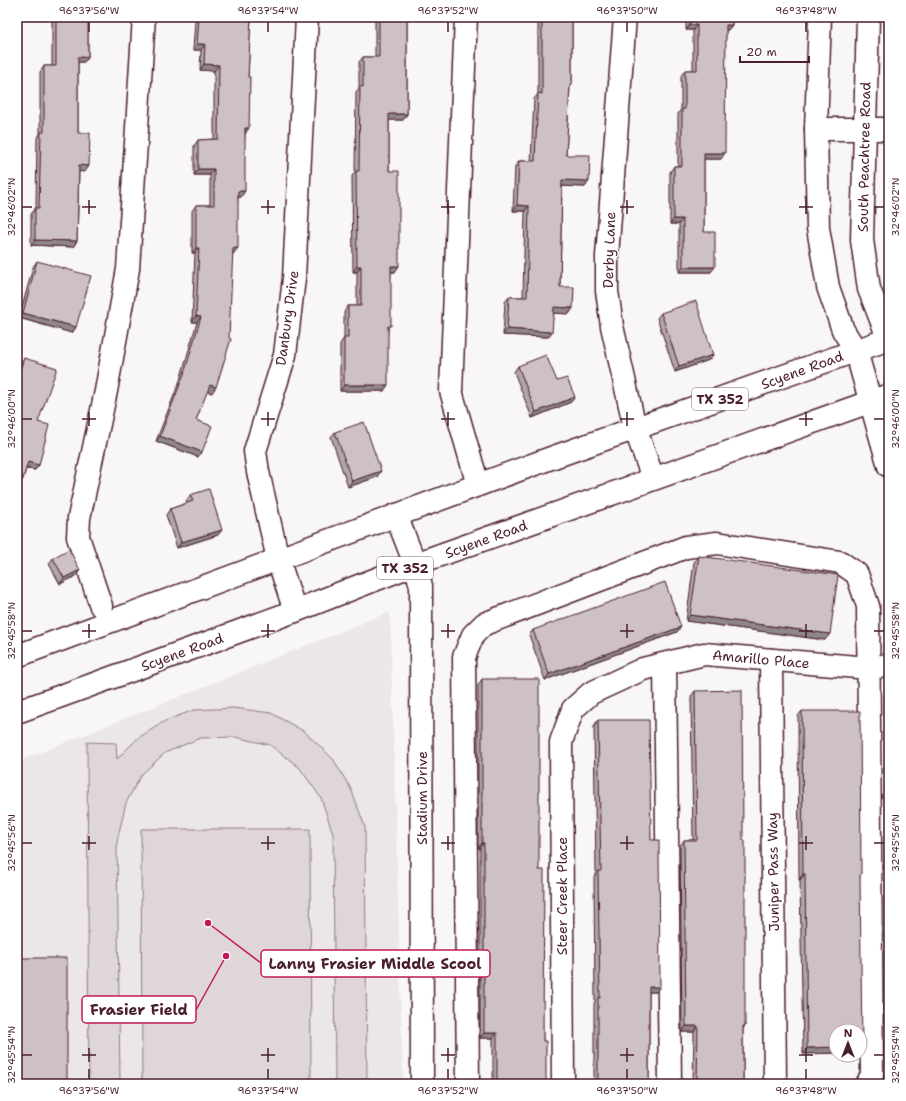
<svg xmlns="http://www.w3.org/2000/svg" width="906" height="1101" font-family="'Shantell Sans',sans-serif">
<rect width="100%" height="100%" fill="#f8f6f7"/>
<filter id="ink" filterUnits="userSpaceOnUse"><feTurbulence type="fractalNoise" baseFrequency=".025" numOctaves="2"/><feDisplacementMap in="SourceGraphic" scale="8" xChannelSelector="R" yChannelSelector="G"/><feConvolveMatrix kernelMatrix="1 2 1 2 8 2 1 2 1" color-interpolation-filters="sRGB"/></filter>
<g filter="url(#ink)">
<polygon fill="#ebe6e8" points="390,612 403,1084 17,1084 17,762"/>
<g fill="#ded6d9" stroke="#947a82">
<polygon points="234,708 271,713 305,732 333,759 351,789 365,827 367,1084 335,1084 333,834 321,798 299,767 270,745 235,737 200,738 165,753 141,775 126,803 117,841 120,1084 89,1084 87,742 116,743 117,759 138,738 165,721 194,710"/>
<polygon points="141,829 310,829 311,1084 142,1084"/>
</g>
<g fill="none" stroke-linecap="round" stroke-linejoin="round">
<g stroke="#4a1f2b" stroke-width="25">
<g id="minor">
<polyline points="466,17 451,391 478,485"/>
<polyline points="625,17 607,256 607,291 612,326 635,428 653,478"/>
<polyline points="816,129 889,129"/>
<polyline points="396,515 415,564 421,586 422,1084"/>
<polyline points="101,606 78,537 79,518 106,391 128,269 144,17"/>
<polyline points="295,611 278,559 258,472 255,451 285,355 294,278 307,17"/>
<polyline points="771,660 775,1084"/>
<polyline points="665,664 670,1084"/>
<polyline points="468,1084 464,657 473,635 484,624 686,547 717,543 840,562 857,574 868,606 872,1075 867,1084"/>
<polyline points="563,1084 561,742 573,709 591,693 643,669 704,654 869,668 889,665"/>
</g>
</g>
<g stroke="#4a1f2b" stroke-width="25">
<g id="major">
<polyline points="820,17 816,129 818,228 828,287 843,330 856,351 889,466"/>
<polyline points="868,17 862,240 869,289 889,340"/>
<polyline points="17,656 551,458 889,339"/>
<polyline points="17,712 295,611 415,564 889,395"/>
</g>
</g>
<use href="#minor" stroke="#fff" stroke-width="22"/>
<use href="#major" stroke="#fff" stroke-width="22"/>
</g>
<g fill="#b0a6a9" stroke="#4a1f2b">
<polygon points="52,17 88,17 88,57 84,62 78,62 78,133 85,172 79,171 77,241 73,247 31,245 31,214 36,208 37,138 40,134 40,72 44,66 52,66"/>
<polygon points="197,17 251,17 245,134 241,197 238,197 234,253 233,253 212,393 207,391 196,420 202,452 198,457 156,441 180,380 197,322 192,322 195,253 192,253 192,211 196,205 210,205 210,175 194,175 194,146 198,140 214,139 214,71 200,70 201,50 193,50 195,20"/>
<polygon points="375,17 407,17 407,114 403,120 389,120 389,171 395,272 391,272 388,330 384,391 340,391 340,344 344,338 344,312 348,306 357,306 357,272 353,272 352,176 355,172 356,92 359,88 359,62 363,57 375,57"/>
<polygon points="525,17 572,17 572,84 570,87 566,155 589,181 585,187 562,186 560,287 573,308 569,314 554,313 548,337 503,335 505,302 509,297 523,297 525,211 513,211 515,166 519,161 531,161 534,99 538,94 538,17"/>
<polygon points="686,17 732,17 732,25 728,30 726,30 721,159 704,159 704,232 711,272 679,272 679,224 670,224 670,172 674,166 678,166 678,114 681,109 681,76 685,70 693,70 693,30 686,30"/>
<polygon points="37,261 76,327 72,333 19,318 33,267"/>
<polygon points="661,313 713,355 709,360 675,372 657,318"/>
<polygon points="24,358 38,422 39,465 35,470 26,469 23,479 19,485 17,484 17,373 20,363"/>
<polygon points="518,366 557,381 571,402 532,418 514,372"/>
<polygon points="335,432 377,477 348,487 331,437"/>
<polygon points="190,495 218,535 177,548 166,515 170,509 187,503 186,501"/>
<polygon points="699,556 825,640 686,621 694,562"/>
<polygon points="53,558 76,576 60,584 49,564"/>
<polygon points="533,630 677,632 545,680 529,635"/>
<polygon points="482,679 539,870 543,1041 546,1084 493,1084 493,1038 480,1038 480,848 478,848 478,685"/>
<polygon points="695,691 745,1026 743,1029 743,1084 693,1084 694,1032 682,1032 680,846 684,840 693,840 691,696"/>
<polygon points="802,711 860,876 836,1031 836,1053 803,1054 800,880 799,880 798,716"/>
<polygon points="598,720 651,840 656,992 649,992 649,1084 594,1084 594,1004 595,1001 594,877 596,874 594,726"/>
</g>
<g fill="#908789" stroke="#4a1f2b">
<polygon points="690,25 697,25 693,30 686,30"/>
<polygon points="726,25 732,25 728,30 722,30"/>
<polygon points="197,44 205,44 201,50 193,50"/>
<polygon points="78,57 88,57 84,62 74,62"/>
<polygon points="204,64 219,65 214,71 200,70"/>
<polygon points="389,114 407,114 403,120 385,120"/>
<polygon points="245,128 249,128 245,134"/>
<polygon points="704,153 725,153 721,159 700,159"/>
<polygon points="79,165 89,166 85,172 75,171"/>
<polygon points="198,169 214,169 210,175 194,175"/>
<polygon points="562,180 589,181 585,187 558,186"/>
<polygon points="238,191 245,191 241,197 234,197"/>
<polygon points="517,205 529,206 525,211 513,211"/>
<polygon points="674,219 683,219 679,224 670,224"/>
<polygon points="35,240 77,241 73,247 31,245"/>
<polygon points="196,248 199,248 195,253 192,253"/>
<polygon points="233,248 238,248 234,253 229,253"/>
<polygon points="357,266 361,266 357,272 353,272"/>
<polygon points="391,266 399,266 395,272 387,272"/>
<polygon points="683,267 715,267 711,272 679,272"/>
<polygon points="554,307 573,308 569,314 550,313"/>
<polygon points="23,313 76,327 72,333 19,318"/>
<polygon points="196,316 201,317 197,322 192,322"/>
<polygon points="507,329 552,332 548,337 503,335"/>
<polygon points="713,355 709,360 675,372 679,366"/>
<polygon points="210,385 216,387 212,393 206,391"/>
<polygon points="344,385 388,385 384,391 340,391"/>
<polygon points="575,397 571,402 532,418 536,412"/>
<polygon points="160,436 202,452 198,457 156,441"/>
<polygon points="28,462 39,465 35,470 24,468"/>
<polygon points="381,471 377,477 348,487 352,481"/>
<polygon points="17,477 23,479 19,485 17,484"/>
<polygon points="222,530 218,535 177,548 181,542"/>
<polygon points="80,570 76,576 60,584 64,578"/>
<polygon points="690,615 830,634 825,640 686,621"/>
<polygon points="681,627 677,632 545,680 549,674"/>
<polygon points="482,843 484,843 480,848 478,848"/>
<polygon points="803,874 805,874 800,880 799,880"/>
<polygon points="649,987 660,987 656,992 645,992"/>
<polygon points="686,1026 698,1026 694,1032 682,1032"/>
<polygon points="484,1033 497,1033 493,1038 480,1038"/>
<polygon points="836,1047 836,1053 803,1054 807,1048"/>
</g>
<g fill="#cdc1c4" stroke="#4a1f2b">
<polygon points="56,17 88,17 88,57 78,57 78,133 90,133 89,166 79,165 77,241 35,240 35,208 39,208 41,132 44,132 44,66 56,66"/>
<polygon points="199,17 251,17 248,77 250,77 249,128 245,128 245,191 238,191 238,248 233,248 229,338 231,339 216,387 210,385 196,420 212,426 202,452 160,436 184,374 201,317 196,316 199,248 196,248 196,205 214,205 214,169 198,169 198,140 218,139 219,65 204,64 205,44 197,44"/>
<polygon points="379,17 407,17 407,114 389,114 389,171 399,171 399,266 391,266 391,326 388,326 388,385 344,385 344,338 348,338 348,306 361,306 361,266 357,266 356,171 359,171 360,86 363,87 363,57 379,57"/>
<polygon points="542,17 572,17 572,84 570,84 566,155 590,155 589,181 562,180 560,287 574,287 573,308 554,307 552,332 507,329 509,297 527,297 529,206 517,205 519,161 535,161 538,93 542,94"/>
<polygon points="690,17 732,17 732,25 726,25 725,153 704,153 704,232 715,232 715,267 683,267 683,219 674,219 674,166 682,166 682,109 685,109 685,70 697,70 697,25 690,25"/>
<polygon points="37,261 91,276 76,327 23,313"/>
<polygon points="696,301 713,355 679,366 661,313"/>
<polygon points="546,355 557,381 567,378 575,397 536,412 518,366"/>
<polygon points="24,358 57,368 38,422 49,425 39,465 28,462 23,479 17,477 17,379"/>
<polygon points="364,422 381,471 352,481 335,432"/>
<polygon points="209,489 222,530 181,542 170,509 193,501 190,495"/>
<polygon points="69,549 80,570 64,578 53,558"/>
<polygon points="699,556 838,575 830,634 690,615"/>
<polygon points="665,582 681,627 549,674 533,630"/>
<polygon points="482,679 539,679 539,870 544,870 543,1041 546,1041 546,1084 497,1084 497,1033 484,1033 484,843 482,843"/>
<polygon points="742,690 743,840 745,840 745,1026 743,1026 743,1084 697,1084 698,1026 686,1026 684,840 697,840 695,691"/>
<polygon points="802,711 860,711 861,874 860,874 862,1047 860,1047 860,1031 836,1031 836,1047 807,1048 805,874 803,874"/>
<polygon points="598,720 649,720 651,840 659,840 660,987 649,987 649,1084 598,1084 598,998 600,998 598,871 601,871"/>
<rect x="17" y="958" width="50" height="126"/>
</g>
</g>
<path fill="none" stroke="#4a1f2b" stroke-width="1.5" d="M89 22V32M268 22V32M448 22V32M627 22V32M806 22V32M89 200V214M268 200V214M448 200V214M627 200V214M806 200V214M22 207H32M82 207H96M261 207H275M441 207H455M620 207H634M799 207H813M874 207H884M89 412V426M268 412V426M448 412V426M627 412V426M806 412V426M22 419H32M82 419H96M261 419H275M441 419H455M620 419H634M799 419H813M874 419H884M89 624V638M268 624V638M448 624V638M627 624V638M806 624V638M22 631H32M82 631H96M261 631H275M441 631H455M620 631H634M799 631H813M874 631H884M89 836V850M268 836V850M448 836V850M627 836V850M806 836V850M22 843H32M82 843H96M261 843H275M441 843H455M620 843H634M799 843H813M874 843H884M89 1048V1062M268 1048V1062M448 1048V1062M627 1048V1062M806 1048V1062M22 1055H32M82 1055H96M261 1055H275M441 1055H455M620 1055H634M799 1055H813M874 1055H884M89 1069V1079M268 1069V1079M448 1069V1079M627 1069V1079M806 1069V1079"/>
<g text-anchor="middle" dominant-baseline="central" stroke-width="3" stroke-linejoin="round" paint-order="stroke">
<g fill="#fff" stroke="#80626b" stroke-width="1">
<rect x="692" y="388" width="56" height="22" rx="3"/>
<rect x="377" y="557" width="56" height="22" rx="3"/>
</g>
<g font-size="13" font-weight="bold" fill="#4a1f2b">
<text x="720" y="399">TX 352</text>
<text x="405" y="568">TX 352</text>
</g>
<g font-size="14" fill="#4a1f2b" stroke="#fff">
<text transform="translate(864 157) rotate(-89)">South Peachtree Road</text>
<text transform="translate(609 250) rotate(-88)">Derby Lane</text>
<text transform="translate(287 318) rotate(-82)">Danbury Drive</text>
<text transform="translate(802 370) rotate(-20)">Scyene Road</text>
<text transform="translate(486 539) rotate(-20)">Scyene Road</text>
<text transform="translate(182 652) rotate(-20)">Scyene Road</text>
<text transform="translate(761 659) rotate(5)">Amarillo Place</text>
<text transform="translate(422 798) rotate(-90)">Stadium Drive</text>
<text transform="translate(773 872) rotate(-91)">Juniper Pass Way</text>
<text transform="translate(562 896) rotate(-90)">Steer Creek Place</text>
</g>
</g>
<path fill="none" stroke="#c2185b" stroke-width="1.5" d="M208 923L261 963M226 956L196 1010"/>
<g fill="#c2185b" stroke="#fff" stroke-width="1.5">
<circle cx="208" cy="923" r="4"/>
<circle cx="226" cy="956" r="4"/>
</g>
<g fill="#fff" stroke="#c2185b" stroke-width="1.5">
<rect x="261" y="950" width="229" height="27" rx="4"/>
<rect x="82" y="996" width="114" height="27" rx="4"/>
</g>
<g font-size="15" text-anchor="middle" font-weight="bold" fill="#4a1f2b">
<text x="375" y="969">Lanny Frasier Middle Scool</text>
<text x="139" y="1015">Frasier Field</text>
</g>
<rect width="906" height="1101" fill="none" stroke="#fff" stroke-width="44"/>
<g transform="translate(848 1043)"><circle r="19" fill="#ffffff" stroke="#b7a5aa"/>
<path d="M0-3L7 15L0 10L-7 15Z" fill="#4a1f2b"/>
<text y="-6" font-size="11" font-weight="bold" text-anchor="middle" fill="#4a1f2b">N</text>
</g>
<path d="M740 56v6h69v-6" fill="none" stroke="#4a1f2b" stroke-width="2"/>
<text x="746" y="56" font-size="12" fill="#4a1f2b" stroke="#ffffff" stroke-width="3" paint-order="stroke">20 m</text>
<rect x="22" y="22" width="862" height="1057" fill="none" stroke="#4a1f2b" stroke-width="1.5"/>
<g font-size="10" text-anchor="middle" fill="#4a1f2b">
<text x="89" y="14">96°37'56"W</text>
<text x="268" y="14">96°37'54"W</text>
<text x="448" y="14">96°37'52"W</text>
<text x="627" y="14">96°37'50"W</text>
<text x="806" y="14">96°37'48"W</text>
<text transform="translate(11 207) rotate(-90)" y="4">32°46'02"N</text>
<text transform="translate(895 207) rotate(-90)" y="4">32°46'02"N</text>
<text transform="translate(11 419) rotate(-90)" y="4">32°46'00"N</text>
<text transform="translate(895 419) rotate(-90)" y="4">32°46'00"N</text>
<text transform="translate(11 631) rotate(-90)" y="4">32°45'58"N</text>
<text transform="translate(895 631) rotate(-90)" y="4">32°45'58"N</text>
<text transform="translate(11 843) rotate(-90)" y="4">32°45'56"N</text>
<text transform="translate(895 843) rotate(-90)" y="4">32°45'56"N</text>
<text transform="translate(11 1055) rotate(-90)" y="4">32°45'54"N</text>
<text transform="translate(895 1055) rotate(-90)" y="4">32°45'54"N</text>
<text x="89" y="1094">96°37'56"W</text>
<text x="268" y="1094">96°37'54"W</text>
<text x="448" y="1094">96°37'52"W</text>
<text x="627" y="1094">96°37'50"W</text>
<text x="806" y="1094">96°37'48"W</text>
</g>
</svg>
